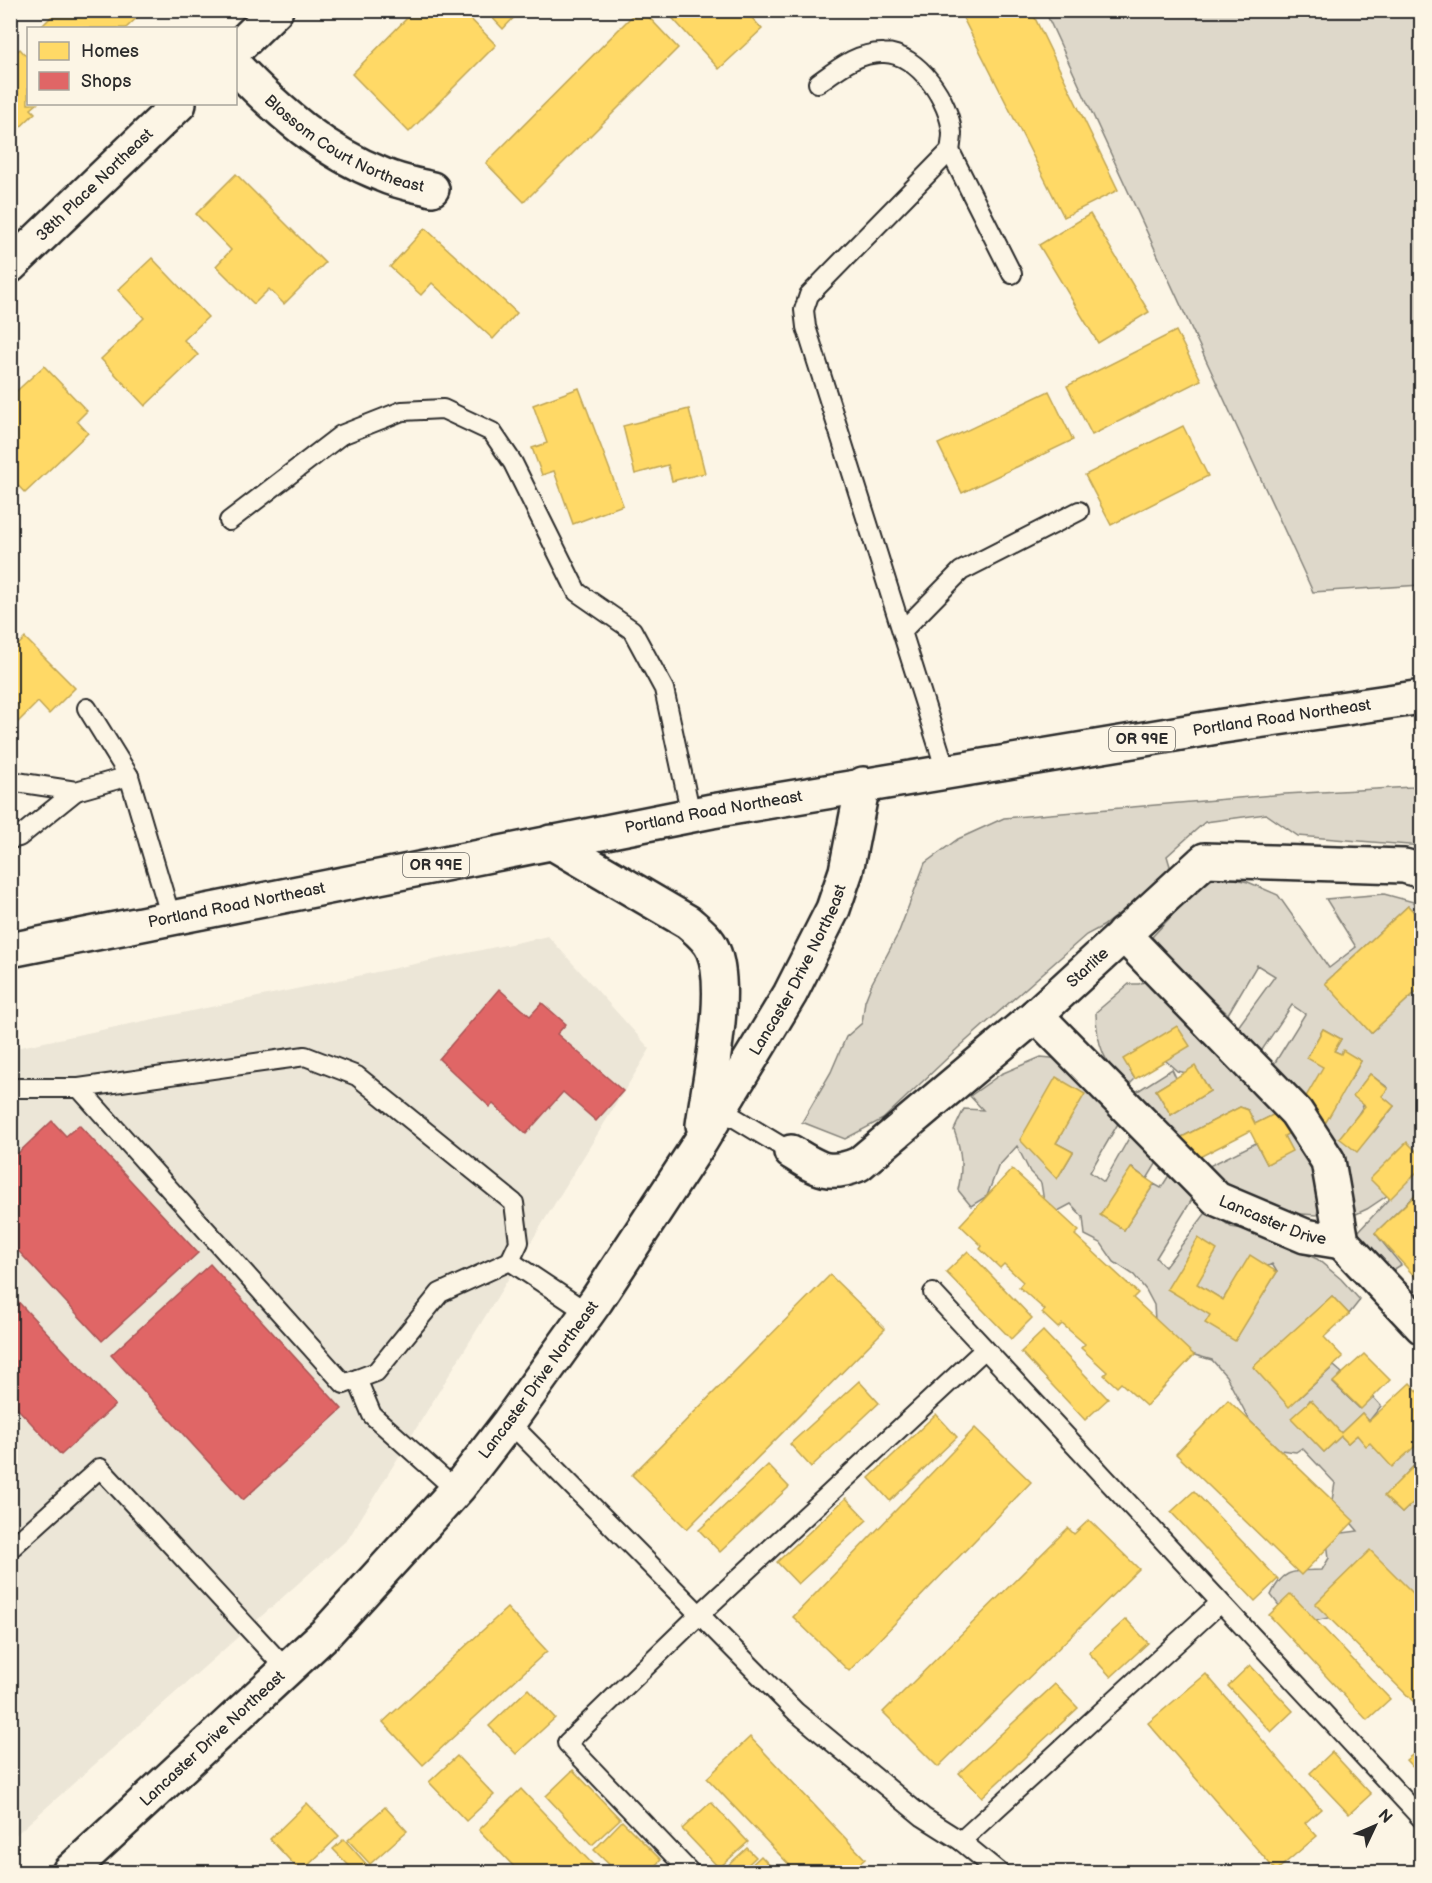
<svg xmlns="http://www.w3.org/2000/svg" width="1432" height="1883" font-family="'Balsamiq Sans',sans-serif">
<rect width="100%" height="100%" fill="#fcf5e5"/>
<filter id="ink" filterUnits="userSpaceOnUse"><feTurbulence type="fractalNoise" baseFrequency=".0167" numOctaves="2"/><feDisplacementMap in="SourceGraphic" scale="12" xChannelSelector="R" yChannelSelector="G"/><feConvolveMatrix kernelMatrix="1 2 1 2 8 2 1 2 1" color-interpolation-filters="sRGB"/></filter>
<g filter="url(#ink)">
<polygon fill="#ece6d7" points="548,936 650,1049 348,1539 11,1839 11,1049"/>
<g fill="#ded8ca" stroke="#84827a" stroke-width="1.5" fill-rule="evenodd">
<polygon points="1045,11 1421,11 1421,585 1313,592"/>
<polygon points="1421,782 1421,846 1298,836 1266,814 1205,822 1167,856 1170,866 1165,878 1103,926 1086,935 958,1048 883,1119 845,1139 802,1122 831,1072 846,1037 862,1023 865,1001 872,983 898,934 925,863 958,839 1004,818 1285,794 1412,787"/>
<path d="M1218 875 1248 882 1278 895 1329 968 1356 947 1326 899 1384 894 1421 904V920L1408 906 1326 982 1371 1033 1420 988 1415 982 1421 976V1157L1407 1143 1397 1152 1407 1166 1405 1183 1421 1166V1189L1375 1233 1401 1265 1393 1270 1357 1233 1400 1187 1367 1209 1352 1216 1338 1205 1325 1201 1319 1204 1317 1215 1302 1214 1285 1219 1266 1215 1218 1188 1205 1168 1256 1143 1267 1164 1291 1150 1284 1136 1291 1131 1281 1111 1255 1124 1248 1110 1240 1107 1180 1138H1176L1133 1094 1172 1069 1176 1078 1156 1090 1171 1115 1210 1091 1201 1076 1177 1071 1166 1061V1043L1151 1042 1138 1055 1130 1071 1135 1079 1126 1088C1105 1062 1096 1046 1096 1012L1129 984H1139L1153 978 1173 969 1176 964 1152 937 1192 894ZM1257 965 1275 976 1235 1031 1258 1056 1292 1005 1305 1014 1271 1069 1279 1077 1280 1088 1296 1093 1300 1107 1339 1152 1316 1151 1305 1145 1292 1120 1227 1054 1220 1026 1205 1018 1194 1020 1176 1000 1184 990 1208 996 1228 1014ZM1323 1029 1341 1039 1334 1051 1341 1054 1343 1051 1361 1061 1351 1079 1346 1077 1321 1096H1316L1311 1088 1323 1081V1055L1309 1054ZM1370 1074 1388 1088 1382 1096 1394 1106 1374 1132 1361 1130 1354 1120C1362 1109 1370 1099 1361 1086Z"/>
<path d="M1041 1057 1071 1060 1123 1115 1090 1172 1104 1182 1133 1131 1161 1156 1147 1179 1132 1168 1112 1215 1118 1226 1124 1230 1154 1184 1161 1188 1173 1169 1196 1193 1156 1258 1165 1267 1208 1210 1231 1227 1255 1231 1317 1259 1341 1279 1360 1300 1349 1314 1332 1296 1254 1368 1299 1398 1334 1366 1342 1373 1333 1383 1360 1409 1373 1397 1381 1406 1369 1421 1362 1413 1341 1433 1310 1400 1298 1417 1304 1431 1324 1452 1341 1436 1348 1443 1357 1435 1366 1445 1370 1443 1421 1440V1458L1393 1488 1392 1504 1402 1513 1421 1494V1591L1401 1601 1302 1624 1283 1611 1271 1595C1283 1568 1295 1571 1322 1570L1329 1558 1327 1542 1335 1534 1358 1531 1332 1500 1335 1483 1302 1448 1296 1452 1280 1450 1250 1421 1226 1376 1212 1360 1177 1350 1156 1336 1154 1305 1146 1290 1134 1275 1114 1262 1101 1243 1085 1235 1083 1217 1071 1204 1058 1211 1045 1208 1041 1183 1030 1172 1017 1146 998 1167 987 1196 971 1206 958 1190C963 1168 962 1152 954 1130L964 1109 983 1110 970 1096 1001 1074ZM1062 1133 1056 1143 1073 1152 1062 1171 1041 1155ZM1272 1264 1277 1272 1238 1335 1200 1299 1171 1283 1197 1284 1223 1300 1227 1293 1243 1297 1262 1269Z"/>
</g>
<g fill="#ffd966" stroke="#bfa554" stroke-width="1.5">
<polygon points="58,10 145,10 126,28 40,28"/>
<polygon points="415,10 462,10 496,45 409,132 352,74"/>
<polygon points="485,10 521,10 503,29"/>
<polygon points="638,10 642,10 678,48 524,202 486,163"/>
<polygon points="665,10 745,10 762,29 719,69"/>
<polygon points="959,10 1031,10 1118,190 1064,217"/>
<polygon points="20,49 28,58 28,104 37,104 31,109 35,113 10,137 10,57"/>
<polygon points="236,174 325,263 284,304 269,289 254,304 216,266 231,250 196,214"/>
<polygon points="1090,214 1149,312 1098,343 1039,245"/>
<polygon points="425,228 517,313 493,339 432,283 421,295 390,267"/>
<polygon points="152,258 208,317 184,340 198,355 145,406 101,359 144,318 118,290"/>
<polygon points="1176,331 1201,380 1092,435 1067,386"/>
<polygon points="44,366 87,411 77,421 88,433 25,493 10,477 10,397"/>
<polygon points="579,388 623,505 573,524 554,471 542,475 532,448 547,443 533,405"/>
<polygon points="1049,391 1073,440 962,493 938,444"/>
<polygon points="689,409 705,473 672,481 668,465 635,474 623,426"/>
<polygon points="1183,426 1208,476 1111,525 1085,475"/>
<polygon points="25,638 75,688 49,714 38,702 10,730 10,653"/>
<polygon points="1408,906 1422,920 1422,976 1415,982 1420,988 1371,1033 1325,983"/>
<polygon points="1177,1026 1190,1046 1135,1079 1123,1059"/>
<polygon points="1323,1029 1341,1039 1334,1051 1341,1054 1343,1050 1361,1061 1326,1122 1300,1107 1323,1067 1307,1058"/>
<polygon points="1195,1066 1210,1091 1171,1115 1156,1090"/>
<polygon points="1370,1074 1388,1089 1382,1096 1394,1106 1357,1152 1339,1138 1365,1106 1353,1096"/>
<polygon points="1056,1077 1085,1094 1056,1143 1073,1152 1057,1179 1020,1140"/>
<polygon points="1240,1107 1248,1110 1255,1124 1281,1111 1291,1132 1284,1136 1292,1151 1267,1164 1250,1131 1192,1161 1180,1138"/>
<polygon points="1407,1142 1422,1157 1422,1167 1390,1199 1370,1179"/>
<polygon points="1131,1168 1154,1184 1124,1230 1100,1215"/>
<polygon points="1012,1169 1079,1231 1075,1235 1138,1293 1133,1298 1194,1355 1146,1406 1121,1383 1117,1387 1104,1375 1107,1372 1081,1348 1085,1344 1062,1324 1058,1328 1042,1313 1045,1310 1019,1287 1023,1282 1004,1264 1000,1268 980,1249 982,1246 960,1225"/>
<polygon points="1422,1189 1422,1275 1417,1279 1375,1233"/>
<polygon points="1198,1238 1217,1250 1197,1284 1223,1300 1250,1255 1277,1272 1235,1341 1205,1323 1210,1315 1167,1289"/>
<polygon points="968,1251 1032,1318 1011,1339 946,1272"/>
<polygon points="830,1275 885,1329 687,1529 632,1475"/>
<polygon points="1332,1296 1349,1314 1324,1337 1343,1357 1289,1407 1253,1367"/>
<polygon points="1043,1331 1108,1399 1085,1420 1021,1352"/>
<polygon points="1364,1354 1390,1380 1361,1409 1333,1382"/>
<polygon points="859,1381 879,1403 811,1467 790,1444"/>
<polygon points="1410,1383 1422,1396 1422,1440 1392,1467 1370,1443 1366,1446 1357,1435 1348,1443 1341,1436 1324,1452 1291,1418 1311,1400 1341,1433 1362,1413 1369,1421"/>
<polygon points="1228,1400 1354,1521 1301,1575 1176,1454"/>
<polygon points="936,1414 957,1437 890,1501 869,1478"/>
<polygon points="975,1428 1031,1482 849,1671 793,1617"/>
<polygon points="1422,1458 1422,1494 1402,1513 1384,1496"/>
<polygon points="768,1465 789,1487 720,1552 699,1530"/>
<polygon points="1194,1491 1278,1579 1255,1601 1171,1512"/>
<polygon points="846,1498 867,1520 798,1584 777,1562"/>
<polygon points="1089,1520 1139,1569 938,1767 883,1712 1068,1528 1074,1534"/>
<polygon points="1370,1550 1422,1602 1422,1710 1315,1604"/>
<polygon points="1291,1594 1390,1699 1367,1720 1269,1615"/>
<polygon points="507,1608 547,1651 423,1765 383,1722"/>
<polygon points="1126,1619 1148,1643 1111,1677 1089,1653"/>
<polygon points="1250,1665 1293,1711 1271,1732 1228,1686"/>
<polygon points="1206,1674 1321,1809 1305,1823 1317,1836 1276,1871 1148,1723"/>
<polygon points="1055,1684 1078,1708 982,1797 959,1773"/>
<polygon points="528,1689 555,1718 516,1754 489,1726"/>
<polygon points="750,1737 865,1859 850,1872 796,1872 707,1778"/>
<polygon points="1422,1747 1422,1777 1406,1760"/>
<polygon points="1332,1752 1371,1794 1349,1814 1310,1773"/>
<polygon points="457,1756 494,1795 466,1821 429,1782"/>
<polygon points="573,1770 620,1819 592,1845 546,1796"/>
<polygon points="521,1789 600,1872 519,1872 479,1830"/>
<polygon points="711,1802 748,1842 719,1868 682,1829"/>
<polygon points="307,1803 339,1836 301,1872 270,1839"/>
<polygon points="385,1807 407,1831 370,1864 348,1840"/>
<polygon points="622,1821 661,1860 648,1872 617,1872 594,1850"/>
<polygon points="344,1839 368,1866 361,1872 355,1872 333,1849"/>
<polygon points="747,1848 756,1857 740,1872 727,1872 724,1869"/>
<polygon points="761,1856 776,1872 744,1872"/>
</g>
<g fill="#e06666" stroke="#aa5454" stroke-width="1.5">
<polygon points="499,989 530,1016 542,1003 566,1024 557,1034 623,1091 596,1121 563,1092 526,1134 493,1104 490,1107 439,1059"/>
<polygon points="52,1121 66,1136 79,1125 198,1253 102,1341 10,1242 10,1152 15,1156"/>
<polygon points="210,1264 342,1409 243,1500 111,1355"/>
<polygon points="10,1293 115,1405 61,1455 17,1408 10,1414"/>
</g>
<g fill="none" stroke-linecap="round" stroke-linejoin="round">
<g stroke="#2b2b2b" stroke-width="22">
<g id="lane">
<path d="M818 83C839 68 858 52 884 53 918 53 950 102 952 133 952 139 951 145 950 151L809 295 804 310 806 327 946 771"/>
<polyline points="950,151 1012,274"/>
<polyline points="229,521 341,435 402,411 443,409 492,432 513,463 577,592 632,630 664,689 691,815"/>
<polyline points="903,630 961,571 1079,511"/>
<polyline points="87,708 129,776"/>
<polyline points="10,781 76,791 129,776 171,918"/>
<polyline points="10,839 19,837 76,791"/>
<polyline points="10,1088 79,1088 344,1384 376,1372 440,1293 510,1261 588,1313"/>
<polyline points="79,1088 305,1056 357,1076 514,1203 519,1242 510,1261"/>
<polyline points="720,1109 791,1152"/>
<polyline points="933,1293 1422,1819"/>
<polyline points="357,1379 372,1415 456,1490"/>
<polyline points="509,1422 796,1712 923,1817 961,1841 999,1872"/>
<polyline points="10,1549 100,1468 287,1670"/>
<polyline points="961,1841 1220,1603"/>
<polyline points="690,1872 567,1743 700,1614 985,1349"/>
</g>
</g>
<g stroke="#2b2b2b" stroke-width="38">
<g id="street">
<polyline points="236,49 276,10"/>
<path id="s1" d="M236 67C279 112 324 152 383 175 398 182 416 185 432 189"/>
<path id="s2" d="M10 266 179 104"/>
<path id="s3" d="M1036 1015 1217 1199 1305 1236 1342 1242 1328 1161 1296 1112 1123 934"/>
<path id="s4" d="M791 1152C818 1169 829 1177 859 1164L1036 1015 1205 860 1404 866 1422 871"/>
<polyline points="1342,1242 1422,1327"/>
</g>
</g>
<g stroke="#2b2b2b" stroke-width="38">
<g id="primary">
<path d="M551 842 688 922C697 930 708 938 713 950 730 990 709 1080 703 1125"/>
<path id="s5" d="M10 950 712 811 1223 726 1422 697"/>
<path id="s6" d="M69 1872 326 1633 459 1487 509 1422 596 1301 701 1141 790 994 833 909 846 871 863 784"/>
</g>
</g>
<use href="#lane" stroke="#fcf5e5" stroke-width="18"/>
<use href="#street" stroke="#fcf5e5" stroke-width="33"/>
<use href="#primary" stroke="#fcf5e5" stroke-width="33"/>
</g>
</g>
<g text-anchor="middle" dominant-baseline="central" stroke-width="6" stroke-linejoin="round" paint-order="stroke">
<g fill="#fcf5e5" stroke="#6a6863" stroke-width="1.5">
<rect x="1109" y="727" width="66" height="24" rx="4.5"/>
<rect x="403" y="853" width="66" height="24" rx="4.5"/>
</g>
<g font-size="15" font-weight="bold" fill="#2b2b2b">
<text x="1142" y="739">OR 99E</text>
<text x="436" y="865">OR 99E</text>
</g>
<g font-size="16" fill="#2b2b2b" stroke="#fcf5e5">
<text stroke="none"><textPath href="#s1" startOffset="135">Blossom Court Northeast</textPath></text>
<text stroke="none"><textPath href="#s2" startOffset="117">38th Place Northeast</textPath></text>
<text stroke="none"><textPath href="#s5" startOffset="1293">Portland Road Northeast</textPath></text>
<text stroke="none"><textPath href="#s5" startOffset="717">Portland Road Northeast</textPath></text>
<text stroke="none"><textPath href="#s5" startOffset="231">Portland Road Northeast</textPath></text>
<text stroke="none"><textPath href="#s4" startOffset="375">Starlite</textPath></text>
<text stroke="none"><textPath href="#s6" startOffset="1168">Lancaster Drive Northeast</textPath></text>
<text stroke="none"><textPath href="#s3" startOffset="318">Lancaster Drive</textPath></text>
<text stroke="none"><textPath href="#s6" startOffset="682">Lancaster Drive Northeast</textPath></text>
<text stroke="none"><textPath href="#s6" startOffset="196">Lancaster Drive Northeast</textPath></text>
</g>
</g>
<rect width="1432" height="1883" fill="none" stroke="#fcf5e5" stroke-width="36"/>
<rect x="18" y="18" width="1396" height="1847" fill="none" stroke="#2b2b2b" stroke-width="2" filter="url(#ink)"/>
<rect x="27" y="27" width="210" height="78" fill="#fcf5e5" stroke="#a8a49b" stroke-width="1.5"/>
<rect x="39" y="42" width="30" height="18" fill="#ffd966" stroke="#a8a49b" stroke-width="1.5"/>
<text x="81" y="57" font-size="18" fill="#2b2b2b">Homes</text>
<rect x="39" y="72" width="30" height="18" fill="#e06666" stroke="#a8a49b" stroke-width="1.5"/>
<text x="81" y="87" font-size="18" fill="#2b2b2b">Shops</text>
<g transform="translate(1375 1826) rotate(46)" stroke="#fcf5e5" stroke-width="4.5" paint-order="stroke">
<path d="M0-4.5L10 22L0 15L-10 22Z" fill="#2b2b2b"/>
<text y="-9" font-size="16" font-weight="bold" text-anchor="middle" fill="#2b2b2b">N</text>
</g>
</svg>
